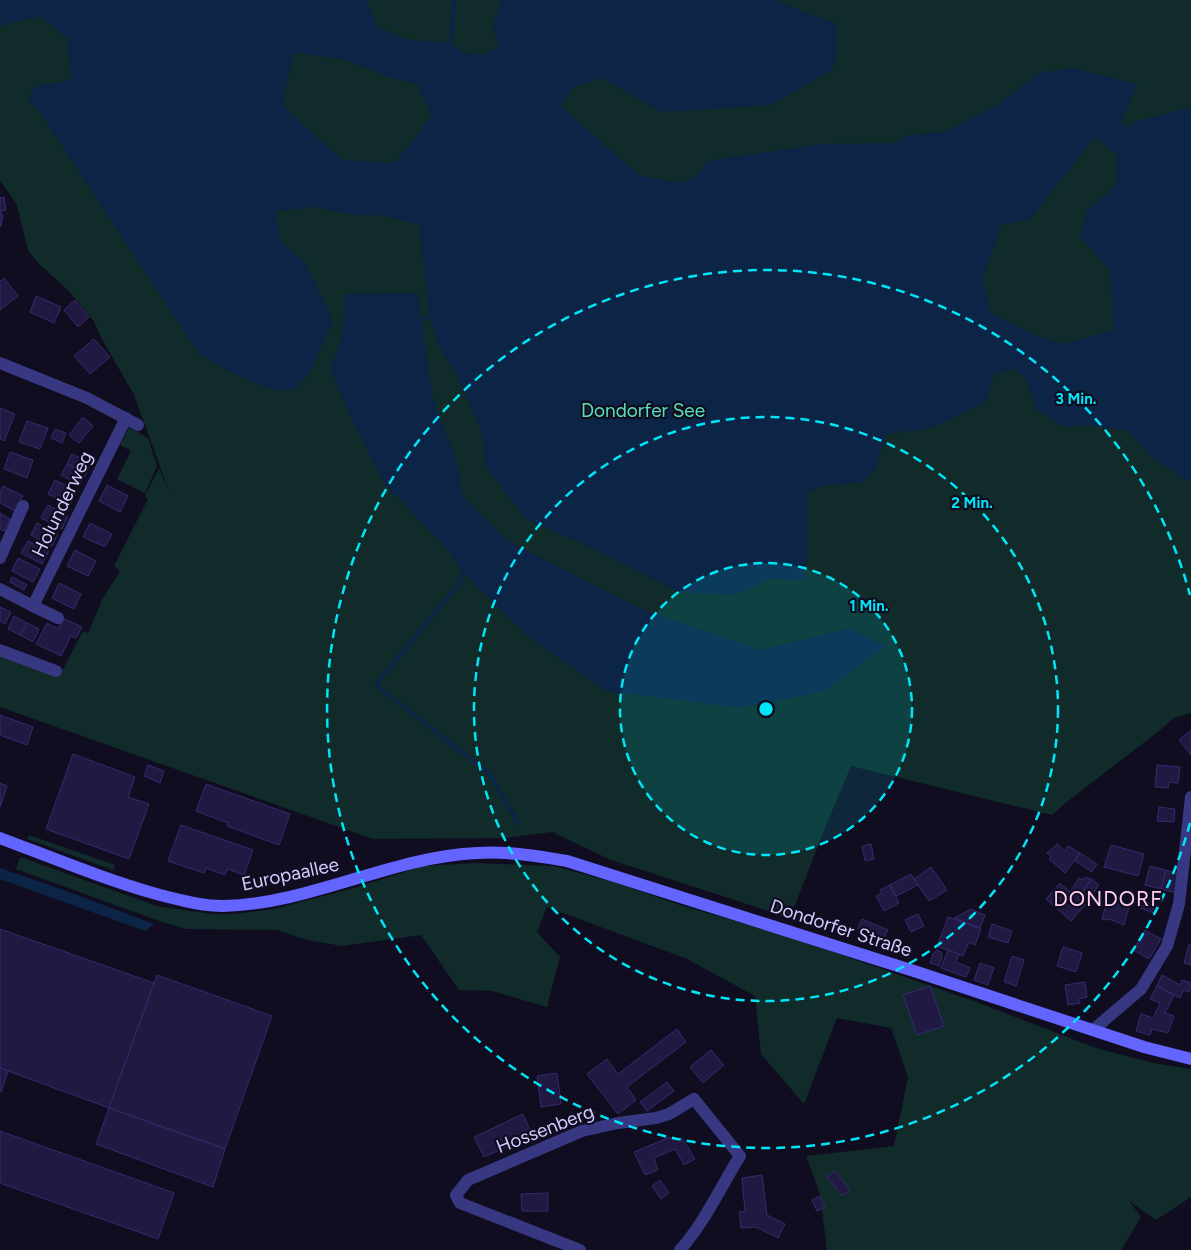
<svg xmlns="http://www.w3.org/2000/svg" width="1191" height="1250" font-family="Figtree,sans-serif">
<rect width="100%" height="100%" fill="#100d21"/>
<g fill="#102b29">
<polygon points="0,0 1191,0 1191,713 1174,718 1159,731 1068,801 1052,815 851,766 825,828 790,918 611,860 552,832 505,838 373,839 0,707 0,654 63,669 83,631 88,633 102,600 120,571 114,566 148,499 145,496 159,468 170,494 134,395 102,339 93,320 69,291 38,263 28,250 17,205 0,180"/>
<polygon points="129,427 148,438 157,466 145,493 117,479 131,451 120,445"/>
<polygon points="29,835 115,865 113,870 27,839"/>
<polygon points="20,857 157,906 211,914 235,914 274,909 361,886 423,866 475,863 554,866 613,882 680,905 784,935 974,1001 1096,1048 1153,1063 1191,1069 1191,1197 1156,1220 1129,1201 1141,1217 1121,1250 827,1250 820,1194 806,1156 894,1146 908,1077 891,1028 837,1018 804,1104 761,1054 755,996 687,959 547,907 537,932 560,957 547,1007 492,991 459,990 421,935 342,946 307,940 277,930 186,929 162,922 16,869"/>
</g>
<g fill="#0c2446" fill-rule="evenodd">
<path d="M0 0H366L377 26 404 39 451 43 463 53 484 55 498 47 493 24 502 0H773L837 24V53L832 70 771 105 661 112 602 78 572 88 561 107 640 176 682 183 698 175 707 161 825 144 897 143 907 135 946 132 1000 103 1039 73 1072 68 1137 84 1121 122 1128 127 1138 121 1191 107V482L1185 480 1149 455 1129 431 1095 426H1062L1036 409 1026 379 1015 369 995 373 985 403 931 428 887 434 875 469 863 482 824 486 807 492 808 546 804 580 770 579 734 595 678 592 600 552 526 519 486 467 482 432 455 372 439 346 429 313 419 224 385 216 346 214 316 207 275 211 281 242 305 262 333 321 310 372 296 389 274 390 234 374 199 354 42 115 28 99 36 85 57 83 72 79 67 38 40 16 0 26ZM294 53 342 59 390 77 417 84 432 115 411 143 394 163 342 160 282 105ZM1095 137 1117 155V185L1087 210 1080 236 1110 271 1114 330 1062 344 1033 334 990 312 983 279 1001 225 1029 220Z"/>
<polygon points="417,293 433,399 456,459 463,497 508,541 639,608 761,650 850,628 886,646 823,692 740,708 607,691 531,639 463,573 451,553 383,482 355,426 330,369 342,338 345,294"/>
<polygon points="0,868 69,892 154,924 145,931 0,879"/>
</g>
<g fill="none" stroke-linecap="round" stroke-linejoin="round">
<g stroke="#0c2446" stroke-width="4">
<polyline points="451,43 454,0"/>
<polyline points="418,321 430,317"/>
<polyline points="380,679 459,584 463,573 463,568"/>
<polyline points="378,682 376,685 485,770"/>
<polyline points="488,772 519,824"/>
</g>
</g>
<g fill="#201942" stroke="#362a6f">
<polygon points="4,197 6,210 1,211 1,215 3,215 1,226 0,226 0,198"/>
<polygon points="4,278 18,296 0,310 0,281"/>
<polygon points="36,296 61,307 54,323 30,312"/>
<polygon points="75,300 89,317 78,327 64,310"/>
<polygon points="94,339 110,357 90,374 74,356"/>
<polygon points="0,408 15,414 4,441 0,439"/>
<polygon points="83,417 93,426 79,443 69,435"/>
<polygon points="27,421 48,428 40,449 19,442"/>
<polygon points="55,429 66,433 62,443 51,438"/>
<polygon points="10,452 33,460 27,478 4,469"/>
<polygon points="72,454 91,463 86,474 67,464"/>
<polygon points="67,464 86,474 80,485 61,475"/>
<polygon points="55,480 77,491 70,505 48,494"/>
<polygon points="107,485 128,496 120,512 99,501"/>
<polygon points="3,486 23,496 15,511 0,503 0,493"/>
<polygon points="48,505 68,516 62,529 41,518"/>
<polygon points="0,513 10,519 4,531 0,529"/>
<polygon points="37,523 58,534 52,546 31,535"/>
<polygon points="90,523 112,534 105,547 83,537"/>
<polygon points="28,541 49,551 42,564 21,553"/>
<polygon points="75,550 96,561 88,576 67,566"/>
<polygon points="18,558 40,569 33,582 12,571"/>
<polygon points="12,577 27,585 24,590 10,582"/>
<polygon points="59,583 81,594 74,609 52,598"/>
<polygon points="0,607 11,612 5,624 0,621"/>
<polygon points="14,616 27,623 20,635 8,629"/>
<polygon points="63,618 82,627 76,638 71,636 61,656 36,644 47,623 58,629"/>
<polygon points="27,623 39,629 33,642 20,635"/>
<polygon points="0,715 33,727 27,745 0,735"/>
<polygon points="1191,730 1191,755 1179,740"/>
<polygon points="73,754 135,777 128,797 149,804 129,859 46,829"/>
<polygon points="148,765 164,771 160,783 144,776"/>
<polygon points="1157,765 1180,767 1178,783 1169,782 1168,788 1155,787"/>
<polygon points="0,783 7,786 0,807"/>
<polygon points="206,784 290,814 279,845 227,826 228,823 196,811"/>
<polygon points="1159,807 1175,809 1174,822 1157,821"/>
<polygon points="181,825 253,850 244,875 227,869 225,875 206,868 204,873 168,861"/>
<polygon points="871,844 874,859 865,861 862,846"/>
<polygon points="1057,844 1065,851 1068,846 1080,853 1065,873 1049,859 1051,857 1047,853"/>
<polygon points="1111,845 1144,854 1138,876 1104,867"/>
<polygon points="1080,853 1097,864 1092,872 1075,861"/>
<polygon points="1150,866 1166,870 1161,889 1145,885"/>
<polygon points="931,867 947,890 929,901 914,879"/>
<polygon points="1166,870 1179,874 1177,893 1161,889"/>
<polygon points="911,874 918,885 896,896 890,885"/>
<polygon points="1085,877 1091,879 1078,898 1085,905 1071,921 1046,899 1060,883 1070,892 1079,878 1083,880"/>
<polygon points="1091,879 1099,885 1089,900 1081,895"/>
<polygon points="890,885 899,903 884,911 876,896 882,893 880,890"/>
<polygon points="1139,900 1156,906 1154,913 1137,907"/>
<polygon points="1107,901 1129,907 1124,925 1109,919 1109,920 1102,919"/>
<polygon points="971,909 985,915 980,928 954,918"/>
<polygon points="918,914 924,926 911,932 905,920"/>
<polygon points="948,917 981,929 975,945 969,942 963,956 937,946"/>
<polygon points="862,919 888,930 883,940 858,929"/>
<polygon points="992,924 1012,931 1008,943 988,937"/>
<polygon points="0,929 154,983 109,1108 0,1068"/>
<polygon points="1145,930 1161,939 1149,959 1133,950"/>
<polygon points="1189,945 1191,945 1191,965 1184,963"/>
<polygon points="1063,947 1082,953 1076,972 1057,966"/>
<polygon points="937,950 941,952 942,957 939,966 930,963 933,954"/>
<polygon points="948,950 959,954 956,962 970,968 966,977 941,968"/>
<polygon points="1012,956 1024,960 1016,986 1004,982"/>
<polygon points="980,963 994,968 988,985 974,980"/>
<polygon points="157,975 272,1016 225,1149 109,1108"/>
<polygon points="1162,975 1180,985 1182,980 1191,983 1189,992 1184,990 1180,998 1157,986"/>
<polygon points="1085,982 1087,997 1079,999 1080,1003 1068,1005 1065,985"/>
<polygon points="930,986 944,1026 917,1035 903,995"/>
<polygon points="1157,986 1174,995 1165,1013 1174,1016 1168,1033 1152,1029 1150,1035 1136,1031 1141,1014 1153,1018 1160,1003 1150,999"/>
<polygon points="677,1029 686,1042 627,1087 636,1100 618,1114 587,1074 607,1059 618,1074"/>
<polygon points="711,1050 724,1065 703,1083 690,1067"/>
<polygon points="0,1068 8,1071 1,1092 0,1092"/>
<polygon points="557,1073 561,1104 541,1107 537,1076"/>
<polygon points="667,1082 674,1091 647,1111 640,1102"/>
<polygon points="109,1108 225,1149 213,1187 96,1144"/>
<polygon points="523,1114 532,1135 484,1157 474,1137"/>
<polygon points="0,1131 174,1193 158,1239 0,1183"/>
<polygon points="670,1137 672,1140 682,1138 695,1159 684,1165 675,1149 654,1158 658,1170 645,1175 634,1152"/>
<polygon points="835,1171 850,1190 842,1196 827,1177"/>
<polygon points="762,1175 767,1215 785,1224 778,1238 756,1227 741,1228 739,1212 745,1211 742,1178"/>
<polygon points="660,1180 669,1193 661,1199 652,1186"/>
<polygon points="548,1193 548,1211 522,1211 521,1194"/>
<polygon points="820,1196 825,1207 817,1211 812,1200"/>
</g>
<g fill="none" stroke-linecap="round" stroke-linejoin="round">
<g stroke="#383781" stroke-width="12">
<polyline points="0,363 87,398 138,425"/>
<polyline points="0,558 23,506"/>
<polyline points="0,589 33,606 126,418"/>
<polyline points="33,606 58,618"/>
<polyline points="0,650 56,671"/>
<polyline points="1093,1030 1141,989 1167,946 1179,904 1191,797"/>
<path d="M580 1250 460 1203 456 1195 468 1180 582 1131 618 1123 656 1118 669 1114 694 1099 740 1156C720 1188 705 1222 680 1250"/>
</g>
<path stroke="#6464ff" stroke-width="12" d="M0 838C53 858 106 880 160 895 181 900 201 906 223 906 311 904 390 857 477 853 508 851 536 856 567 861L917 972 1144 1047 1191 1059"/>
</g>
<circle cx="766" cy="709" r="146" fill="#00e6f8" fill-opacity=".12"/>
<g fill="none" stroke="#00e6f8" stroke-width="2.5" stroke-dasharray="9 6">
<circle cx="766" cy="709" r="146"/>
<circle cx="766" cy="709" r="292"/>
<path d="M1190 823A439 439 0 1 1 1190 595"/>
</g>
<g text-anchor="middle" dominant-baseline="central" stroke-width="4.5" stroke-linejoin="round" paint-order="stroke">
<g font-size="19" fill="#58e0ba" stroke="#100d21">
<text x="643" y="410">Dondorfer See</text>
</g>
<g font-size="19" fill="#d1cdff" stroke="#100d21">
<text transform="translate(62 504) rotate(-64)">Holunderweg</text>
<text transform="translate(290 874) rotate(-12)">Europaallee</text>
<text transform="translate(841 928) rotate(18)">Dondorfer Straße</text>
<text transform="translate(545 1129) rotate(-21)">Hossenberg</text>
</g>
<g font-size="21" letter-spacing="1" fill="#ffcfef" stroke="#100d21">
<text x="1108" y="898">DONDORF</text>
</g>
</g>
<circle cx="766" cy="709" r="8" fill="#00e6f8" stroke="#100d21" stroke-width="2.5"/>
<g font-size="15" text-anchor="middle" font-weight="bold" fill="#00e6f8" stroke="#100d21" stroke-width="4.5" stroke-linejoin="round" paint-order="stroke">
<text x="1076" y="404">3 Min.</text>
<text x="972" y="508">2 Min.</text>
<text x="869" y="611">1 Min.</text>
</g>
</svg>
